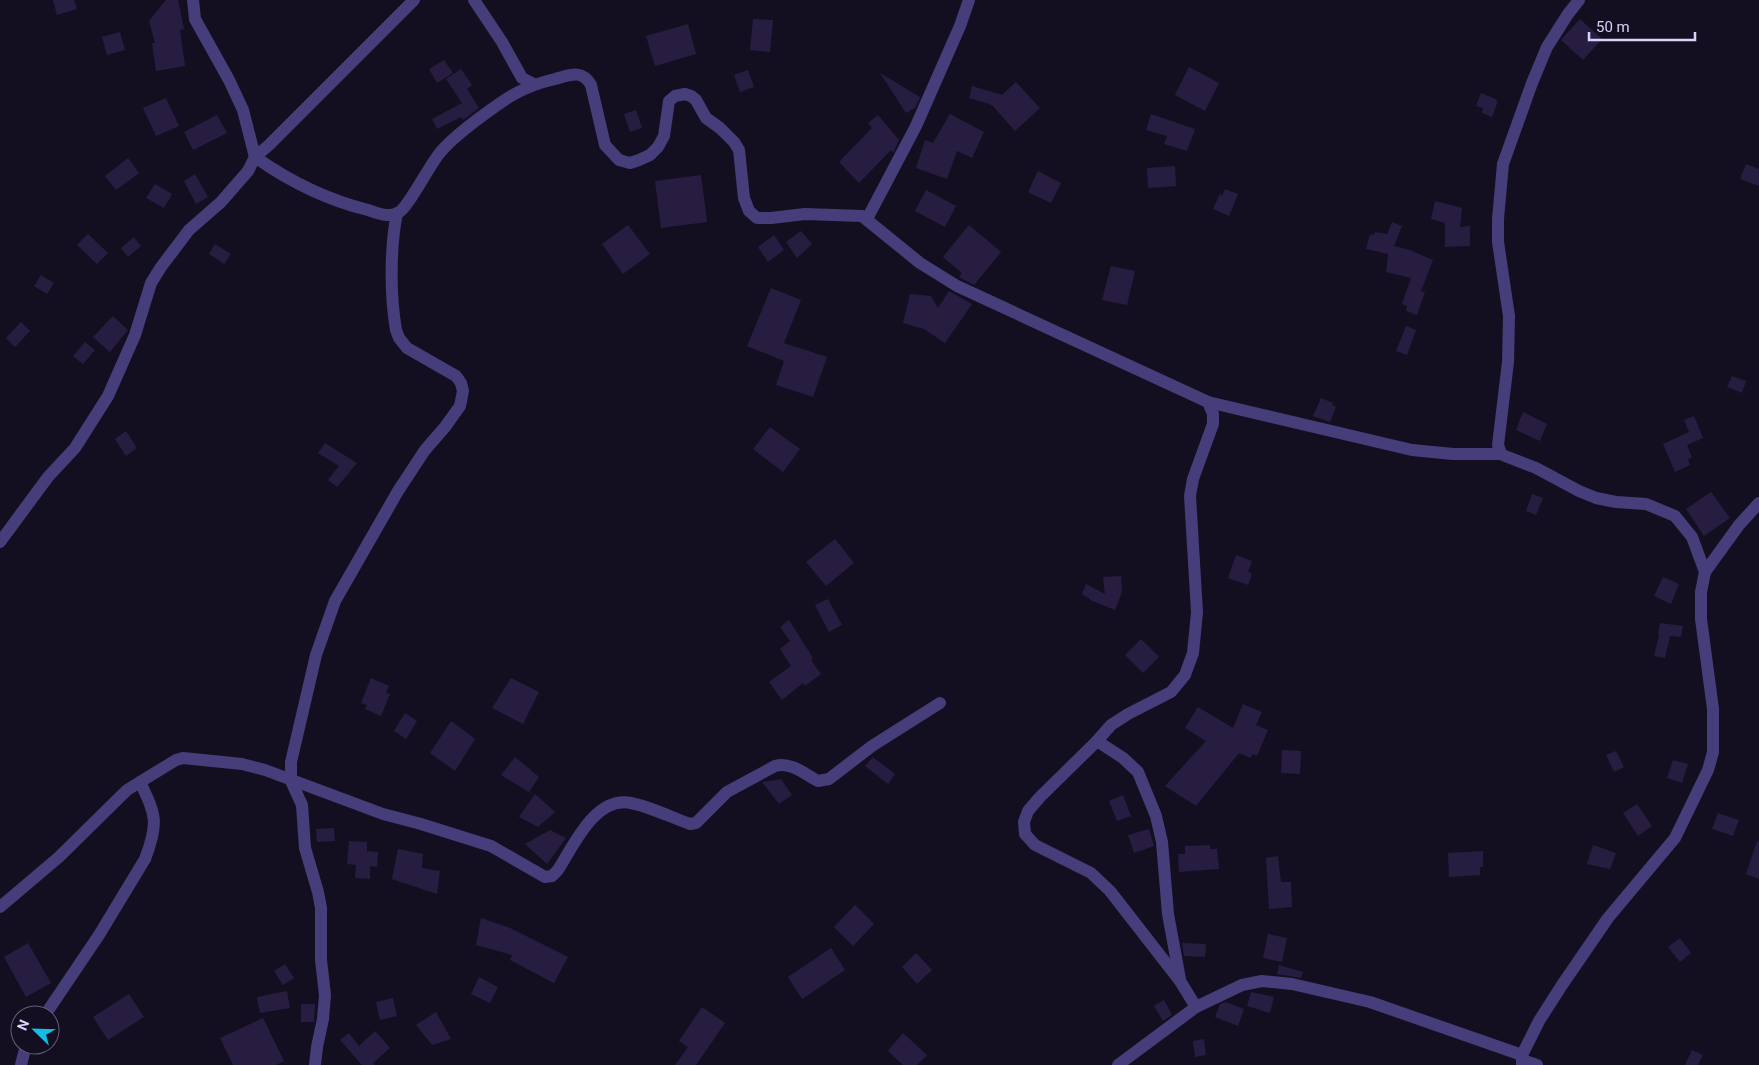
<svg xmlns="http://www.w3.org/2000/svg" width="1759" height="1065" font-family="Roboto,sans-serif">
<rect width="100%" height="100%" fill="#140f20"/>
<g fill="#271d40">
<polygon points="53,0 74,0 77,9 57,15"/>
<polygon points="166,0 178,0 184,29 180,30 185,66 156,71 152,43 155,43 149,21"/>
<polygon points="753,19 773,20 770,52 750,50"/>
<polygon points="1580,19 1602,39 1583,60 1561,40"/>
<polygon points="688,24 696,54 655,66 646,36"/>
<polygon points="120,32 125,50 107,55 102,37"/>
<polygon points="444,60 453,73 437,83 429,69"/>
<polygon points="1189,67 1219,83 1205,111 1175,95"/>
<polygon points="461,69 472,85 467,89 479,108 463,120 461,117 437,129 432,119 462,103 446,79"/>
<polygon points="748,70 754,87 740,92 734,75"/>
<polygon points="880,73 920,97 915,108 906,113"/>
<polygon points="1016,82 1040,108 1015,131 992,105 969,98 972,86 1002,95"/>
<polygon points="1481,93 1496,99 1496,101 1498,101 1492,117 1482,113 1483,108 1476,106"/>
<polygon points="166,98 179,126 156,136 143,108"/>
<polygon points="636,110 642,128 630,132 624,114"/>
<polygon points="950,114 984,132 972,158 957,151 947,179 916,168 925,140 933,143"/>
<polygon points="1151,114 1195,129 1187,151 1164,144 1167,136 1146,130"/>
<polygon points="217,115 227,133 193,150 184,132"/>
<polygon points="878,115 899,140 893,153 891,150 859,183 839,162 872,128 868,123"/>
<polygon points="128,158 139,173 116,190 105,176"/>
<polygon points="1746,164 1759,169 1759,186 1740,179"/>
<polygon points="1175,166 1176,186 1148,188 1147,168"/>
<polygon points="1038,171 1061,183 1051,203 1028,192"/>
<polygon points="195,174 208,197 196,204 184,181"/>
<polygon points="701,175 707,222 661,228 655,181"/>
<polygon points="155,184 172,194 164,208 146,198"/>
<polygon points="1225,189 1238,194 1229,216 1213,209 1220,194 1222,196"/>
<polygon points="926,190 956,206 945,227 915,211"/>
<polygon points="1435,201 1462,208 1460,227 1470,226 1470,246 1445,247 1445,223 1431,219"/>
<polygon points="1392,222 1402,226 1394,246 1410,250 1433,260 1421,291 1425,292 1417,315 1406,311 1407,306 1402,304 1411,278 1386,272 1388,254 1366,249 1370,234 1374,235 1375,232 1387,234"/>
<polygon points="628,225 650,254 623,274 602,244"/>
<polygon points="969,225 1001,252 974,285 959,277 962,273 943,257"/>
<polygon points="801,231 812,244 797,258 786,242"/>
<polygon points="88,234 108,253 97,264 77,245"/>
<polygon points="774,235 784,250 768,262 758,247"/>
<polygon points="134,237 141,246 128,257 121,248"/>
<polygon points="215,244 231,254 224,264 209,254"/>
<polygon points="1111,266 1135,271 1127,305 1102,300"/>
<polygon points="41,275 54,283 47,294 34,286"/>
<polygon points="771,288 801,300 784,343 827,357 813,397 776,385 784,361 747,346"/>
<polygon points="949,291 972,304 945,343 924,329 903,323 910,294 931,296 938,308"/>
<polygon points="113,316 128,330 110,352 93,337"/>
<polygon points="21,322 30,331 15,347 6,338"/>
<polygon points="1406,326 1416,330 1407,355 1396,351"/>
<polygon points="85,342 95,350 83,364 73,356"/>
<polygon points="1732,376 1746,381 1742,393 1727,387"/>
<polygon points="1321,398 1333,403 1332,405 1336,407 1330,422 1313,416"/>
<polygon points="1523,412 1547,424 1540,441 1516,430"/>
<polygon points="1694,416 1703,438 1687,445 1692,458 1688,459 1690,465 1675,472 1663,444 1689,432 1684,420"/>
<polygon points="770,427 800,449 783,472 753,449"/>
<polygon points="126,431 137,448 126,456 115,439"/>
<polygon points="325,443 357,463 337,487 328,480 339,466 318,453"/>
<polygon points="1711,492 1730,518 1704,536 1686,509"/>
<polygon points="1532,494 1543,498 1536,515 1526,511"/>
<polygon points="835,539 854,563 826,586 806,562"/>
<polygon points="1236,555 1252,561 1248,572 1252,574 1248,585 1228,578"/>
<polygon points="1121,576 1122,592 1115,610 1090,600 1090,599 1082,594 1086,584 1105,594 1103,577"/>
<polygon points="1663,577 1679,584 1671,604 1654,596"/>
<polygon points="828,599 842,625 829,632 815,605"/>
<polygon points="789,620 813,658 811,660 821,674 805,686 803,683 782,700 769,682 791,666 780,649 790,641 780,627"/>
<polygon points="1660,623 1683,626 1681,637 1670,636 1665,658 1654,656 1659,635 1658,634"/>
<polygon points="1141,639 1159,657 1143,673 1125,655"/>
<polygon points="371,678 389,686 386,693 390,694 381,716 365,709 367,705 361,703"/>
<polygon points="511,678 539,692 523,724 492,708"/>
<polygon points="1243,704 1262,712 1256,725 1268,730 1257,756 1252,754 1251,758 1239,753 1196,806 1165,786 1206,741 1185,728 1198,707 1233,728"/>
<polygon points="405,713 417,721 406,739 394,731"/>
<polygon points="451,721 475,739 455,771 430,753"/>
<polygon points="1282,750 1301,751 1300,774 1281,773"/>
<polygon points="1616,751 1624,767 1614,772 1606,755"/>
<polygon points="515,757 539,777 529,792 501,775"/>
<polygon points="873,757 895,774 888,784 865,766"/>
<polygon points="1673,760 1688,764 1682,783 1667,778"/>
<polygon points="781,779 792,795 779,804 762,782"/>
<polygon points="535,794 555,812 538,827 519,817"/>
<polygon points="1123,795 1131,816 1117,821 1109,801"/>
<polygon points="1637,804 1652,826 1638,836 1623,813"/>
<polygon points="1718,813 1739,820 1733,836 1712,829"/>
<polygon points="334,828 335,841 317,842 316,829"/>
<polygon points="1149,829 1154,846 1134,853 1128,835"/>
<polygon points="550,830 566,838 547,864 525,844"/>
<polygon points="349,841 367,842 367,851 378,852 377,867 370,866 370,879 355,878 356,865 347,864"/>
<polygon points="1757,841 1759,842 1759,879 1746,874"/>
<polygon points="1210,845 1210,849 1217,849 1219,869 1179,872 1178,854 1185,854 1185,846"/>
<polygon points="1593,845 1616,853 1610,869 1587,864"/>
<polygon points="398,849 423,854 422,868 440,871 437,894 392,879"/>
<polygon points="1483,851 1483,867 1480,867 1480,875 1449,877 1448,853"/>
<polygon points="1278,856 1281,882 1291,882 1292,907 1269,909 1266,858"/>
<polygon points="855,905 874,924 853,946 834,927"/>
<polygon points="481,918 510,928 568,957 554,983 510,960 512,955 476,945"/>
<polygon points="1268,934 1287,938 1282,962 1263,958"/>
<polygon points="1680,938 1691,953 1680,962 1668,947"/>
<polygon points="28,943 51,983 26,997 4,957"/>
<polygon points="1182,943 1206,944 1205,957 1184,956"/>
<polygon points="831,948 845,970 802,999 788,977"/>
<polygon points="916,953 932,970 917,984 902,967"/>
<polygon points="285,964 294,978 283,985 274,971"/>
<polygon points="1279,965 1303,972 1301,978 1277,974"/>
<polygon points="479,977 498,987 490,1003 471,994"/>
<polygon points="287,991 290,1008 260,1013 257,997"/>
<polygon points="1251,992 1274,997 1270,1013 1247,1006"/>
<polygon points="129,994 144,1017 108,1040 93,1017"/>
<polygon points="393,998 397,1016 380,1020 376,1002"/>
<polygon points="1164,1000 1172,1015 1163,1021 1154,1006"/>
<polygon points="1226,1002 1244,1009 1238,1026 1215,1017 1220,1004"/>
<polygon points="301,1004 315,1004 314,1022 301,1022"/>
<polygon points="702,1007 725,1023 696,1065 675,1065 688,1047 679,1041"/>
<polygon points="436,1012 451,1039 432,1045 416,1025"/>
<polygon points="263,1018 284,1061 276,1065 233,1065 220,1038"/>
<polygon points="375,1031 390,1048 373,1063 375,1065 362,1065 340,1040 349,1033 359,1046"/>
<polygon points="903,1033 927,1055 917,1065 903,1065 888,1051"/>
<polygon points="1204,1039 1206,1055 1195,1057 1193,1041"/>
<polygon points="1692,1050 1703,1055 1698,1065 1685,1065"/>
</g>
<g fill="none" stroke-linecap="round" stroke-linejoin="round">
<g stroke="#463e7b" stroke-width="12">
<path d="M193 0 195 19 229 80 243 110 255 157C289 181 327 200 368 210 377 213 388 218 398 213 408 208 429 166 439 154 449 141 465 129 478 119 506 98 521 87 555 79 570 75 582 69 591 85L605 145 619 160 630 163 639 160 650 155 658 147 664 136 669 101 675 96 685 94 691 96 696 100 706 118 720 128 734 142 739 150 744 198 749 211 757 218H771L805 214 862 216 920 263 957 286 1208 402 1213 414V424L1193 479 1190 496 1197 612 1193 653 1185 675 1171 692 1128 714 1111 725 1097 741 1040 797 1028 811 1024 822 1025 834 1035 845 1091 873 1110 891 1180 981 1196 1007"/>
<polyline points="474,0 502,42 522,78 534,84"/>
<polyline points="1579,0 1568,14 1547,47 1532,83 1503,164 1498,219 1498,242 1509,316 1508,362 1498,445 1501,454 1505,456 1536,468 1579,491 1596,498 1616,502 1646,504 1675,516 1692,537 1705,572"/>
<polyline points="867,219 916,126 960,26 969,0"/>
<polyline points="1208,402 1412,450 1453,454 1501,454"/>
<polyline points="0,542 48,477 75,448 108,396 135,335 151,283 161,267 189,230 221,202 248,171 255,157 269,145 414,0"/>
<polyline points="1097,741 1123,758 1138,772 1156,816 1162,842 1168,914 1180,979"/>
<path d="M0 907 59 857 127 790 176 760 183 758 242 764 265 770 383 814 421 824 491 846 545 877 552 876 558 870C574 845 595 796 631 803 648 806 673 818 690 824L696 823 727 792 775 766C790 761 805 774 818 781L829 779 872 746 940 703"/>
<path d="M45 1015 99 935 145 859C159 823 156 815 140 782"/>
<polyline points="1522,1060 1537,1065"/>
<polyline points="21,1065 26,1045"/>
<path d="M315 1065 317 1047 323 1019 325 995 321 960V908L318 892 305 848 302 805 291 781V762L316 655 335 601 398 491 425 450 445 427 460 406 463 391 461 383 456 376 407 348 399 338 396 330C390 295 390 247 397 213"/>
<polyline points="1118,1065 1196,1007 1242,985 1262,981 1292,984 1370,1002 1522,1055"/>
<polyline points="1522,1065 1522,1055 1539,1021 1562,985 1608,918 1675,838 1708,770 1713,752 1713,709 1701,619 1701,592 1705,572 1739,525 1759,503"/>
</g>
</g>
<g transform="translate(35 1030) rotate(293)"><circle r="24" fill="#140f20" stroke="#645d78"/>
<path d="M0-4L9 19L0 12L-9 19Z" fill="#14bde5"/>
<text y="-8" font-size="14" font-weight="bold" text-anchor="middle" fill="#dbd2fb">N</text>
</g>
<path d="M1589 32v8h106v-8" fill="none" stroke="#dbd2fb" stroke-width="2.5"/>
<text x="1596" y="32" font-size="15" fill="#dbd2fb" stroke="#140f20" stroke-width="4" paint-order="stroke">50 m</text>
</svg>
